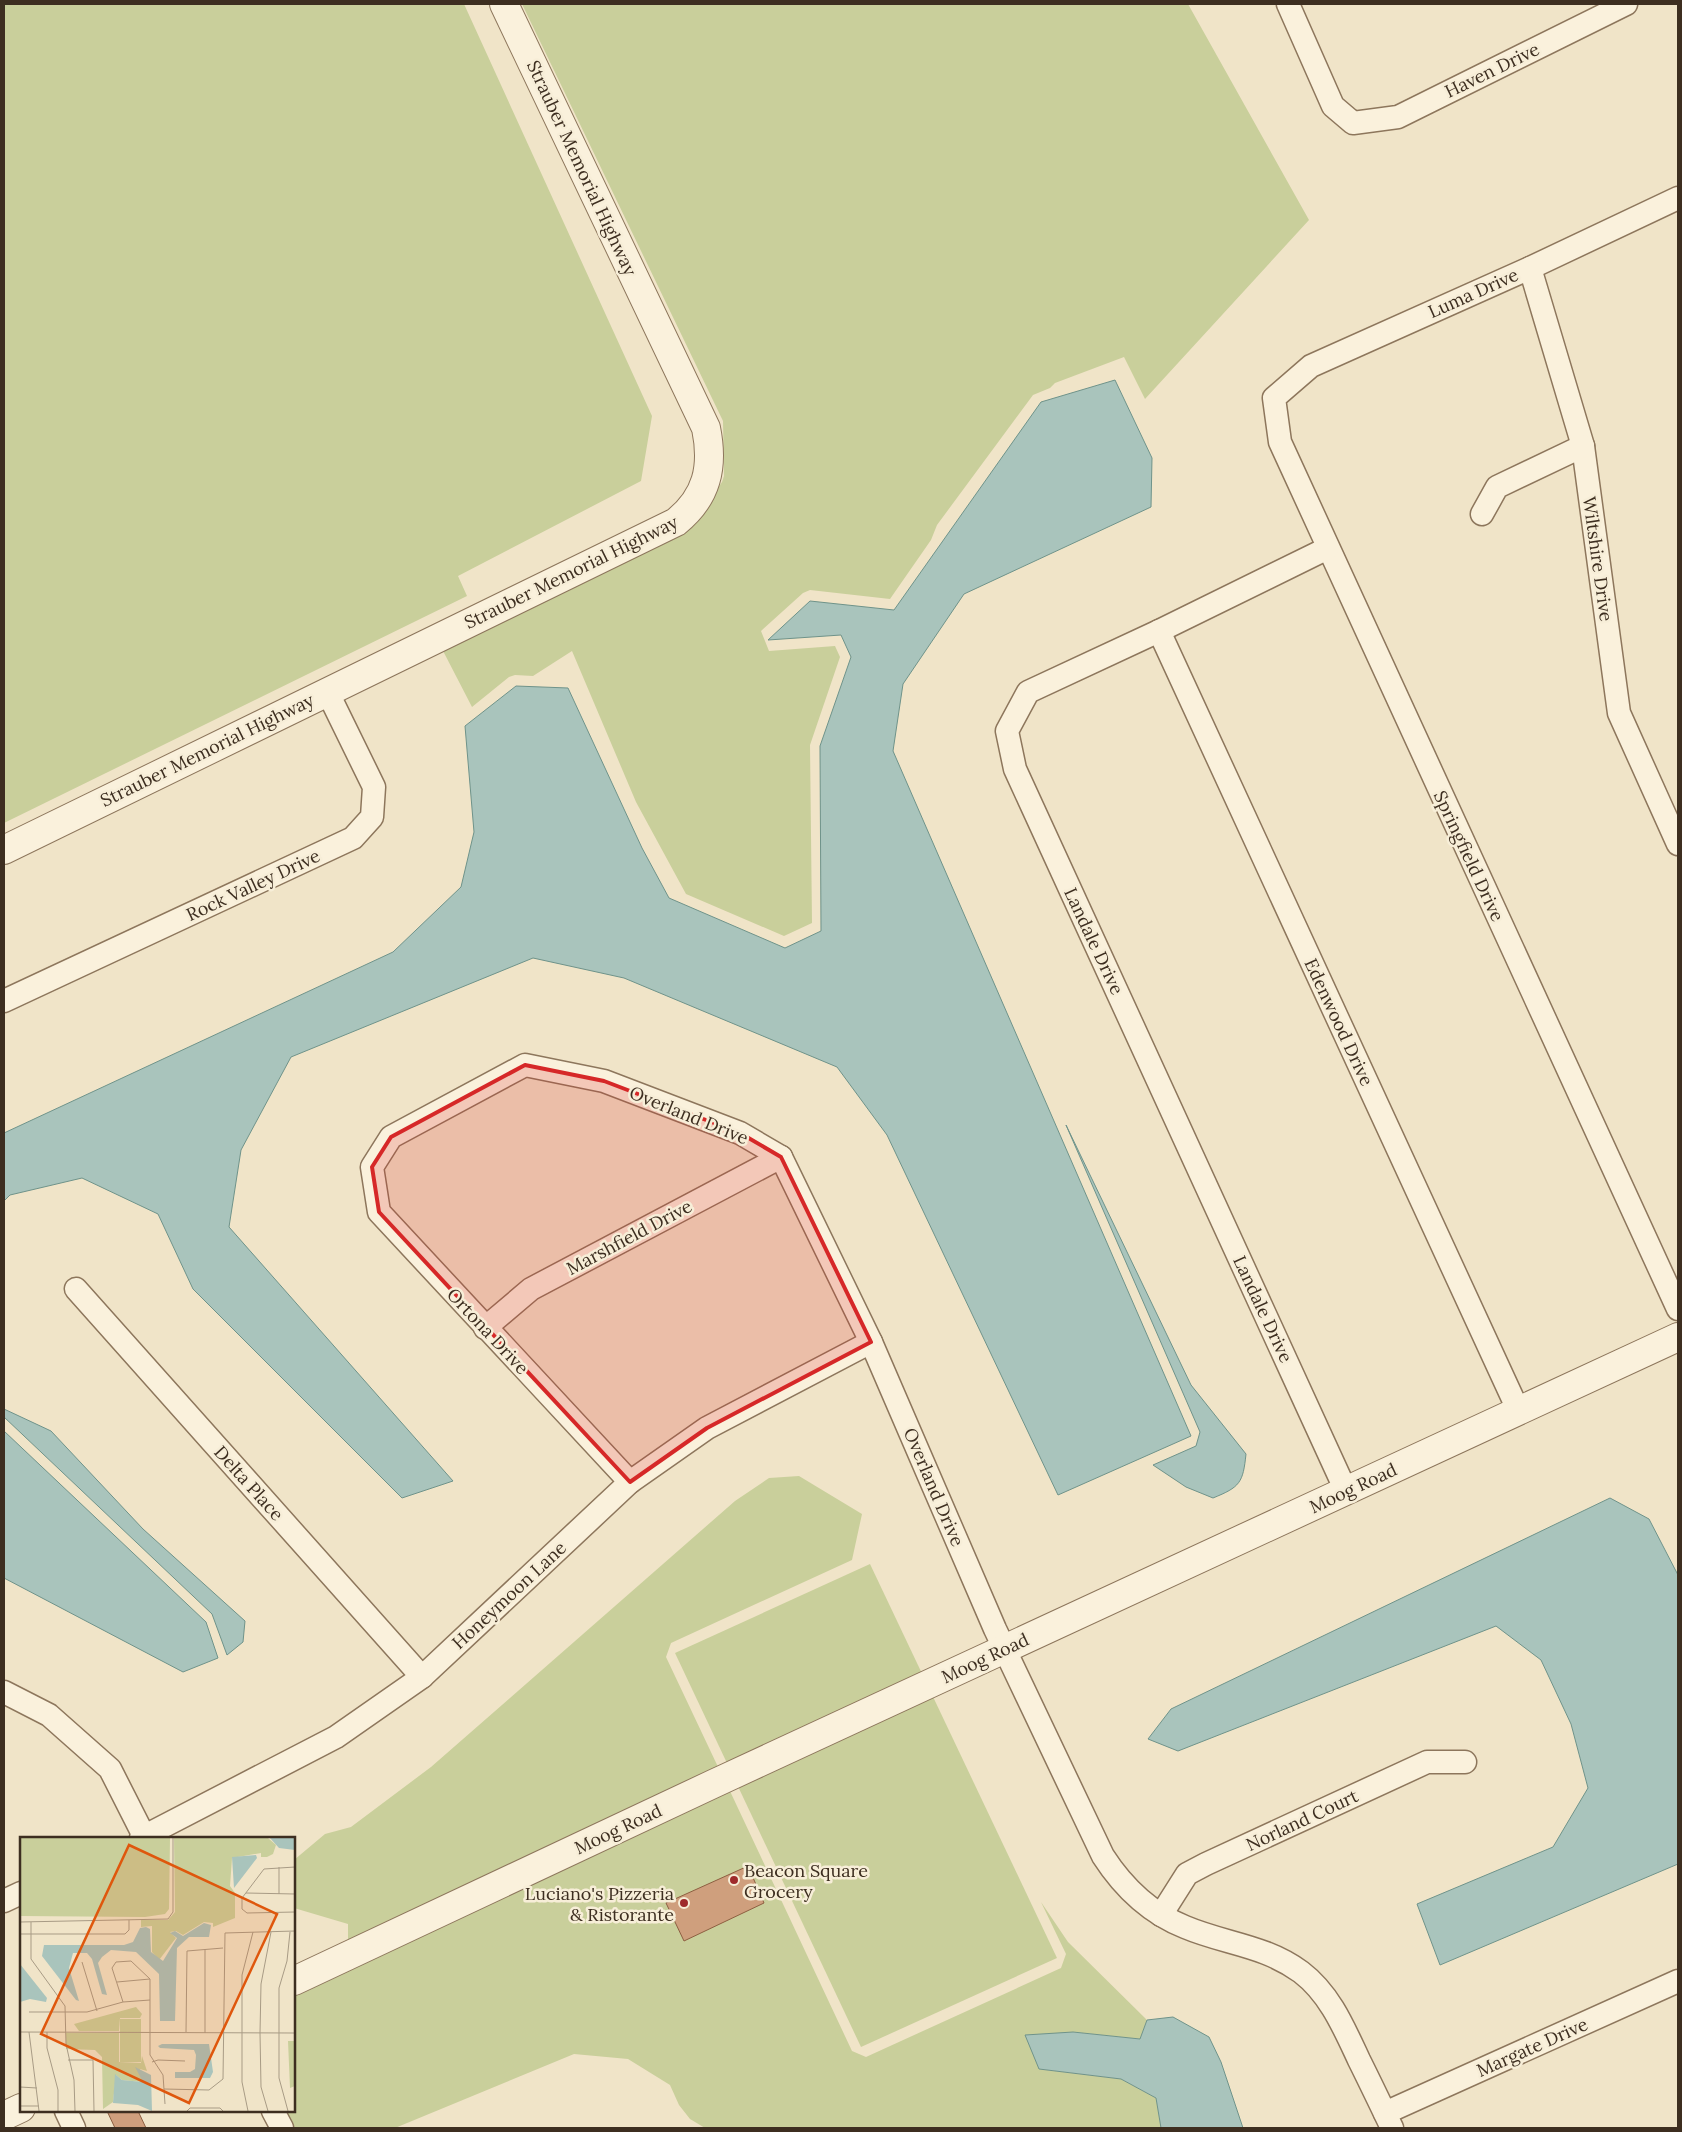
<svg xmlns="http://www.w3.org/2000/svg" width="1682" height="2132" font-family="Lora,serif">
<rect width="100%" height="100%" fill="#f0e4c8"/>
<g fill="#c9cf9b">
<polygon points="4,4 464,4 652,416 641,481 458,576 467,596 4,823"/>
<polygon points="522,4 1188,4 1309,220 1145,399 1124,357 1055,383 1050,388 1033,395 937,525 931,540 890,599 810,590 803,593 761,631 769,651 835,646 840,657 810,745 812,923 784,936 686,894 636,802 572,651 533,676 515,675 509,677 472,707 441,647 696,519 722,482 724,476 723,421"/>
<polygon points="799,1476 862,1514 852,1560 671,1643 666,1657 719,1769 348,1943 348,1924 294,1908 294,1860 325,1834 351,1827 431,1767 735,1501 769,1478"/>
<polygon points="870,1564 1057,1958 861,2047 675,1653"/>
<polygon points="729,1789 852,2051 866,2057 1061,1968 1066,1954 1041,1902 1068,1942 1147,2020 1140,2039 1073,2032 1039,2069 1121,2079 1156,2098 1161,2128 705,2128 690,2119 679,2105 670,2085 628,2059 574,2054 395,2128 287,2128 278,2111 294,2111 294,1993"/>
</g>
<g fill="#a9c4bc" stroke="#6f938a">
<polygon points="1115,380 1152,458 1151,507 964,594 903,684 893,751 1191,1436 1058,1495 887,1135 837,1067 624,978 533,958 291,1057 241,1150 229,1227 453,1481 402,1498 193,1289 158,1214 82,1178 10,1195 4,1201 4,1133 393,952 461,887 474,832 465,726 516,686 568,688 642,848 669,898 785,948 821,931 820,746 851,657 841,635 768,640 810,601 894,610 1041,402"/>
<path d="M1066 1125 1191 1385 1246 1454C1243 1483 1240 1487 1213 1498L1186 1487 1153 1465 1196 1446 1200 1432Z"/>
<polygon points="4,1409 51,1431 143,1529 245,1621 243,1642 227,1655 212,1614 4,1417"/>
<polygon points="4,1431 206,1622 218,1658 183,1672 4,1578"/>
<polygon points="1610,1498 1649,1519 1678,1575 1678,1864 1440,1965 1417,1904 1553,1847 1588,1788 1571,1724 1541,1660 1496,1626 1178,1751 1148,1739 1171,1709"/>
<polygon points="1173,2017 1209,2037 1221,2062 1243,2128 1161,2128 1156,2098 1121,2079 1039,2069 1025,2035 1073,2032 1140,2039 1147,2020"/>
</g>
<g fill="#cf9f7d" stroke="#8d5f41">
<polygon points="748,1866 764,1903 684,1941 666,1903"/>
<polygon points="107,2111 138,2111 146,2128 115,2128"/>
</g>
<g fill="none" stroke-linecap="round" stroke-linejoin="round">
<g stroke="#8d765c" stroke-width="25">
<g id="minor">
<polyline points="1288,4 1333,106 1353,123 1398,117 1626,4"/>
<polyline points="1678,198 1530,268 1311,366 1274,398 1280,442 1678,1309"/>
<polyline points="1530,268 1583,446 1619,713 1678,844"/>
<polyline points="1482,514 1497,487 1583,446"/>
<polyline points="1328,548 1159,631 1028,692 1007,731 1015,769 1346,1491"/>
<polyline points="1159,631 1519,1412"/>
<polyline points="4,1001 353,838 372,817 374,787 327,691"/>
<polyline points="76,1289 422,1677"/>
<polyline points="485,1328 531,1289 781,1157"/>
<path d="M630 1482 379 1212 372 1167 391 1137 525 1065 604 1081 740 1133 781 1157 871 1342 995 1629 1103 1856C1123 1887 1150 1913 1185 1927 1225 1944 1264 1945 1301 1972 1330 1994 1344 2028 1359 2060 1370 2082 1381 2105 1392 2128"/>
<polyline points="4,1692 49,1715 110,1769 145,1838"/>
<polyline points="141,1838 336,1737 422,1677 630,1482 707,1428 871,1342"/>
<polyline points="4,1901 21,1893"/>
<polyline points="1161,1915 1187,1874 1206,1864 1427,1762 1465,1762"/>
<polyline points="66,2111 74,2128"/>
<polyline points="273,2111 282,2128"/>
<polyline points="1385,2113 1678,1981"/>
</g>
</g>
<g stroke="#8d765c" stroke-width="30">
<g id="tertiary">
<path d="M4 850 676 522C707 497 714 467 706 428L504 4"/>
<polyline points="294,1981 713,1784 1678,1337"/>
<polyline points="4,2116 21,2108"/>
</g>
</g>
<use href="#minor" stroke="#faf1dc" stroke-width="22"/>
<use href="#tertiary" stroke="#faf1dc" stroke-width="28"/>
</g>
<path fill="#d62828" fill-opacity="0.2" stroke="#d62828" stroke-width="4" stroke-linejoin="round" d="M525 1065 604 1081 740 1133 781 1157 871 1342 707 1428 630 1482 379 1212 372 1167 391 1137Z"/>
<g fill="#9e2a2b" stroke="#f7eed8" stroke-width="2">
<circle cx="734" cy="1880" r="5"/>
<circle cx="684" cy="1903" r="5"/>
</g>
<g text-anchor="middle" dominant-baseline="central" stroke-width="5" stroke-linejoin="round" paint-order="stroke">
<g font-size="18" fill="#3d2e20" stroke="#f7eed8">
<text transform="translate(1492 70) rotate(-26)">Haven Drive</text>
<text transform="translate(582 168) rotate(65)">Strauber Memorial Highway</text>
<text transform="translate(1473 293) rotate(-24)">Luma Drive</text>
<text transform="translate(1598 559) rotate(82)">Wiltshire Drive</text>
<text transform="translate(571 572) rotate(-26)">Strauber Memorial Highway</text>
<text transform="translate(207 750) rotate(-26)">Strauber Memorial Highway</text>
<text transform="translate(1469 856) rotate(65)">Springfield Drive</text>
<text transform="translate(253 885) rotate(-25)">Rock Valley Drive</text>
<text transform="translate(1094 941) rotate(65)">Landale Drive</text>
<text transform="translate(1339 1022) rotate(65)">Edenwood Drive</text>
<text transform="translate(689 1115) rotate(22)">Overland Drive</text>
<text transform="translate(629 1237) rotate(-28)">Marshfield Drive</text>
<text transform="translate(1263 1309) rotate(65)">Landale Drive</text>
<text transform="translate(488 1331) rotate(47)">Ortona Drive</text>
<text transform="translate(249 1483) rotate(48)">Delta Place</text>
<text transform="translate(934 1487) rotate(67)">Overland Drive</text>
<text transform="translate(1353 1488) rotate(-25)">Moog Road</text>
<text transform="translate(509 1595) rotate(-43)">Honeymoon Lane</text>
<text transform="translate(985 1658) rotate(-25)">Moog Road</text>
<text transform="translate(1302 1820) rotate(-25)">Norland Court</text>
<text transform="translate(618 1829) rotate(-25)">Moog Road</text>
<text transform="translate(1532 2047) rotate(-24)">Margate Drive</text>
</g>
<g font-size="18" fill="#3d2e20" stroke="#f7eed8" text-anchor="start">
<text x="744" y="1870">Beacon Square<tspan x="744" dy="21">Grocery</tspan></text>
<text x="674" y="1893" text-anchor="end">Luciano's Pizzeria<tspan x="674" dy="21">&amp; Ristorante</tspan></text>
</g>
</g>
<g transform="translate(20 1837)">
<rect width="275" height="275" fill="#f0e4c8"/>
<path d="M0 1H150L149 72 145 77 125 80 0 79ZM154 1H248L256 8 253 17 247 20H241V16L212 21 210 49 215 56V81L193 90V86L184 85 163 98 156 94 150 95 156 101 139 123 132 115V89L121 90V83H148L155 75ZM116 170 122 177 120 181H100L99 194H59L54 187ZM100 182H121V225H100ZM46 196H99V225L121 226 122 219 127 234 120 232 123 245 102 243 96 238 93 265 83 272 82 220 75 213 46 212ZM268 204H275V249L270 251Z" fill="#c9cf9b"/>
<path d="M250 1H275V13L259 11ZM236 18 237 21 214 51 212 20ZM184 86 191 88 189 100H169L157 111 155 184H140L139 137 116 115 91 113 82 120 78 126 87 158 82 157 72 122 67 116H53L49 131 59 164 56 163 22 119 24 108H104L113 105 120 91 126 90 130 92 131 115 143 124 157 101 150 96 155 94 163 99ZM0 127 27 161 26 165 10 162 0 165ZM142 207H189L193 235 190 241H155V235H170L175 232 176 218 174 213 140 211 138 209ZM115 230 131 238 132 274 118 268 93 266 95 237 102 243 123 245Z" fill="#a9c4bc"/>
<path fill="none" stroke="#a89b85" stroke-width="1" d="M259 30V57M275 30 244 32 222 61V72L227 76 275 75M226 56 275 57M0 85 148 82 153 75V1M11 85V122L45 169 46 207 54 243 55 274M0 97H105L109 93V83M62 125 77 174M97 145 130 142M103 165 92 131 96 125 111 124 130 142V218L143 238 145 267M9 175H67L103 165 130 163M0 195 275 196M9 195 19 274M27 195V211L38 253V274M166 195 167 114 203 111M185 196V112M48 223H73L74 274M132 225 138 223 165 224M0 250 17 251M144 252 189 253 203 242 205 96 275 94M0 269H19M167 274 170 271H200L203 274M228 274 222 245V138L233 95M248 274 241 250 240 196 241 147 251 95M268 274 259 241V151L267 124 270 95"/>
<path fill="#df570d" fill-opacity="0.15" stroke="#df570d" stroke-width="2.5" d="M109 8 257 77 169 266 21 197Z"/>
<rect width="275" height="275" fill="none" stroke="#3d2e20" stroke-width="2.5"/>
</g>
<rect width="1682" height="2132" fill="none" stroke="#3d2e20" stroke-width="10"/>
</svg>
